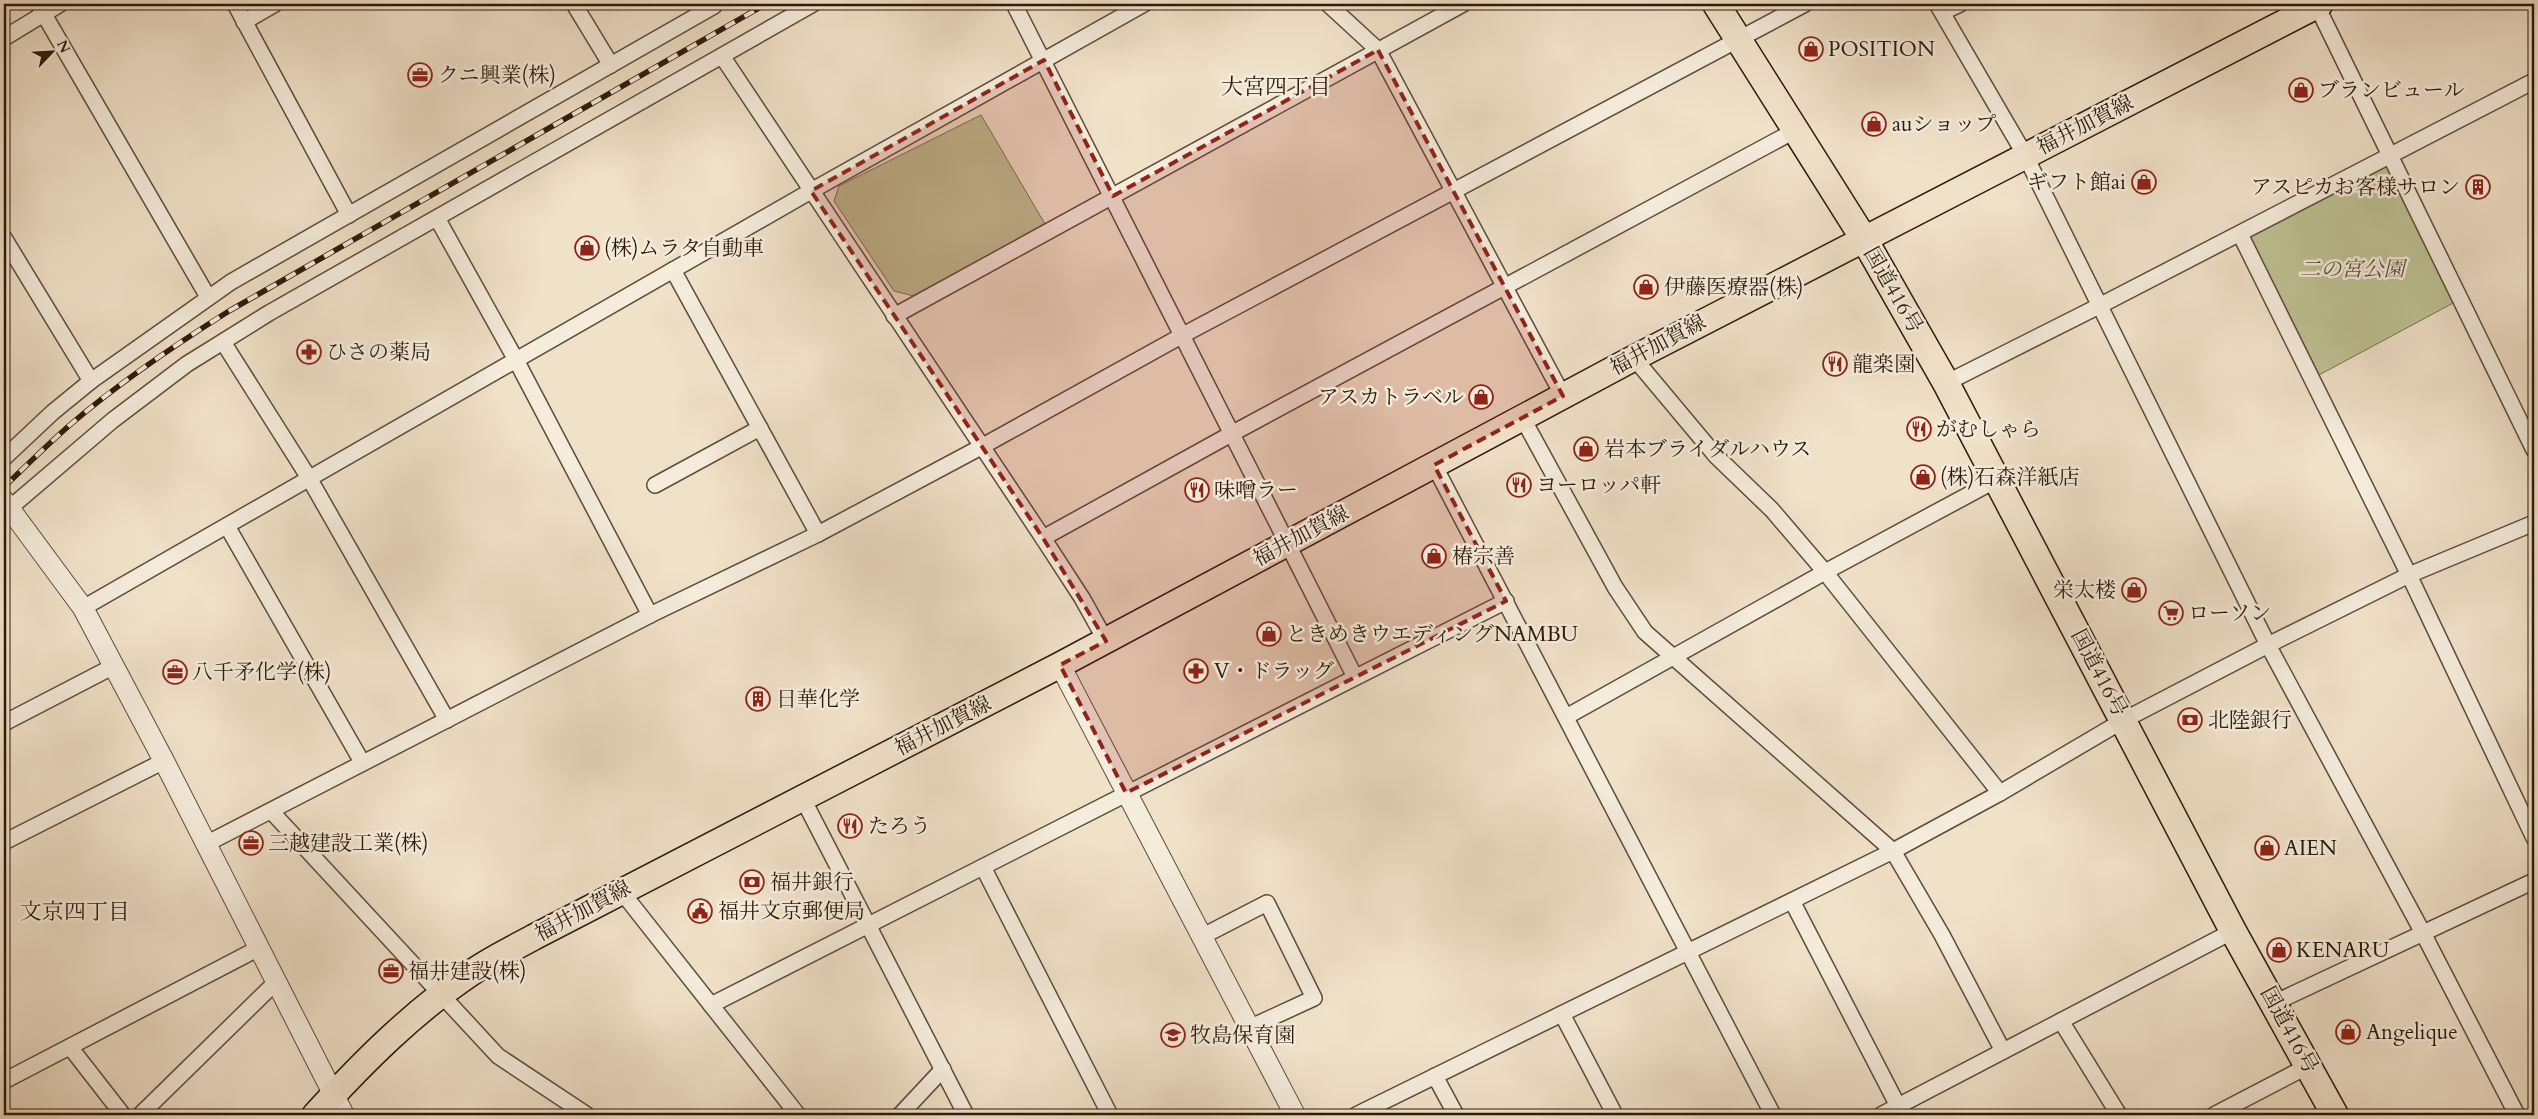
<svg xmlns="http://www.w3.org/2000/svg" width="2538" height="1119" font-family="Cardo,'Noto Serif JP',serif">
<rect width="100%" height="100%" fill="#f0e1c9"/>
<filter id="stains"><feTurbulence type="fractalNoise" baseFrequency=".004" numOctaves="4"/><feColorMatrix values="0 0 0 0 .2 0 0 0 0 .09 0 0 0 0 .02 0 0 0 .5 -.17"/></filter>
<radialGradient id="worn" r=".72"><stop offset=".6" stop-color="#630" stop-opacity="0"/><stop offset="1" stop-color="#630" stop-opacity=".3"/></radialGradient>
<g fill="#bec294" stroke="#766e50">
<polygon points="981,115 1045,224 914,296 894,291 834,201 839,186"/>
<polygon points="2385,163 2455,302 2319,375 2249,235"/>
</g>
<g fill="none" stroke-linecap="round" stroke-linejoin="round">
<g stroke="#5e4b3a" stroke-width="18">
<g id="minor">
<polyline points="38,4 208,297"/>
<polyline points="235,4 349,215"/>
<polyline points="574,4 611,65"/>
<polyline points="1014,4 1355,677"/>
<polyline points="1328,4 1378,50 1563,396"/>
<polyline points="1937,4 2025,155 2268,645 2423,933 2517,1115"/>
<polyline points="2316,4 2534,450"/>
<polyline points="1943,12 1960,4"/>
<polyline points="244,22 275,4"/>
<polyline points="4,38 60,4"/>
<polyline points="722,56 1043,538 1082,598 1106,641"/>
<polyline points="437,218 516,360 650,615"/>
<polyline points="2240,234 2409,575 2534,838"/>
<polyline points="4,238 91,381"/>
<polyline points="673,270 818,534"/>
<polyline points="894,316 1463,4"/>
<polyline points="223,342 309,478 447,720"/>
<polyline points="1634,358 1716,456 1772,510 1825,572 2000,793"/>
<polyline points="1946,383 2101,305 2534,81"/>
<polyline points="1522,417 1615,587 1645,632 1893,851 1942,935 2003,1051"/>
<polyline points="4,458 53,412 91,381 231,282 714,6 713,4"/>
<polyline points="1434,465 1773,1115"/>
<polyline points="655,485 760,428"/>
<polyline points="4,513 113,420 187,364 269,313 813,4"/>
<polyline points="227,526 362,762"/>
<polyline points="1043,538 1233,433 1796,130"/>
<polyline points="83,608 811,191 1144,4"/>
<polyline points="1566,717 1825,572 1996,480"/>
<polyline points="4,723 114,666"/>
<polyline points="803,799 966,1115"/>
<polyline points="271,811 498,1056 587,1115"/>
<polyline points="4,842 164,761"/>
<polyline points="206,844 650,615 818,534 981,447 1183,335 1805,4"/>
<polyline points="983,867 1110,1115"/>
<polyline points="621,891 798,1115"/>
<polyline points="1792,901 1898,1106"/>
<polyline points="1201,937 1267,903 1314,998 1249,1028"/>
<polyline points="2274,1003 2534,881"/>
<polyline points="711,1005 1506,601"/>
<polyline points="1562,1014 1615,1115"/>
<polyline points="2061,1021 2119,1115"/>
<polyline points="70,1047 123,1115"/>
<polyline points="1435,1076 1456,1115"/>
<polyline points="4,1081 259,948"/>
<polyline points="140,1115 276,982"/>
<polyline points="900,1115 943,1069"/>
<polyline points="1356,1115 1893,851 2000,793 2124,720 2268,645 2409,575 2534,523"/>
<polyline points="1881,1115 2233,931"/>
<polyline points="2214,1115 2308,1066"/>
</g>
</g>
<g stroke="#5e4b3a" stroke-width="22">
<g id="tertiary">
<polyline points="4,501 83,608 164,761 344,1115"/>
<polyline points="1060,665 1295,1115"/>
</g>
</g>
<g stroke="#2d190b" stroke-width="28">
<path id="primary" d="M315 1115C363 1062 414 1011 474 971 493 958 514 948 534 937L1060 665 1634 358 2320 4"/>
</g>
<g stroke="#2d190b" stroke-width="29">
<polyline id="trunk" points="1716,4 1864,239 1946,383 2233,931 2335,1115"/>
</g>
<use href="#minor" stroke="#f5ecdc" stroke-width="15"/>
<use href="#tertiary" stroke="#f5ecdc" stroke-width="20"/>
<use href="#primary" stroke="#f0e1c9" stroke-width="25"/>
<use href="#trunk" stroke="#f0e1c9" stroke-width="26"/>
<g stroke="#2d190b" stroke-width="5.5">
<path id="rail" d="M4 487C26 466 48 444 71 424 120 382 175 345 229 311L766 4"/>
</g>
<use href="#rail" stroke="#f5ecdc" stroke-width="4" stroke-dasharray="11" stroke-linecap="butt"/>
</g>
<path fill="#8f2418" fill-opacity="0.2" stroke="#8f2418" stroke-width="4" stroke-dasharray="10 6" stroke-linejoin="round" d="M1378 50 1563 396 1434 465 1506 601 1126 793 1060 665 1106 641 1043 538 811 191 1044 60 1113 196Z"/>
<defs>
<g id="shop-ring" transform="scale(1.25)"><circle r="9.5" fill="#f5ecdc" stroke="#8f2418" stroke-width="1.5"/><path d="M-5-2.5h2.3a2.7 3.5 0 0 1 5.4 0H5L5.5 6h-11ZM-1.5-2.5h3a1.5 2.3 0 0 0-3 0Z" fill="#8f2418"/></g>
<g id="office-ring" transform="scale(1.25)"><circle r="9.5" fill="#f5ecdc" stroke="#8f2418" stroke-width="1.5"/><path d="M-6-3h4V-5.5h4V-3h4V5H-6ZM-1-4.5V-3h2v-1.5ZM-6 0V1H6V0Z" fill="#8f2418"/></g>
<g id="building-ring" transform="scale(1.25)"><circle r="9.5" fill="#f5ecdc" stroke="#8f2418" stroke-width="1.5"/><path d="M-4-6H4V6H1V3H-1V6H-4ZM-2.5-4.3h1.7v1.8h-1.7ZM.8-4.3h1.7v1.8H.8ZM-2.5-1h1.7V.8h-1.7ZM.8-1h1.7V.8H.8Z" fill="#8f2418"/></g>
<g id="pharmacy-ring" transform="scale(1.25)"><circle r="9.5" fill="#f5ecdc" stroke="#8f2418" stroke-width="1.5"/><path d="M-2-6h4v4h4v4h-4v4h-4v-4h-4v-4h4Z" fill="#8f2418"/></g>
<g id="restaurant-ring" transform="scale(1.25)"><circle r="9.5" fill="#f5ecdc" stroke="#8f2418" stroke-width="1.5"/><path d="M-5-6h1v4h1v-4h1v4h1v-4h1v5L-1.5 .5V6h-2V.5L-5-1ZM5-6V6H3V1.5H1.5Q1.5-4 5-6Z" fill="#8f2418"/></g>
<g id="supermarket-ring" transform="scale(1.25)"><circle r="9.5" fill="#f5ecdc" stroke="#8f2418" stroke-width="1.5"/><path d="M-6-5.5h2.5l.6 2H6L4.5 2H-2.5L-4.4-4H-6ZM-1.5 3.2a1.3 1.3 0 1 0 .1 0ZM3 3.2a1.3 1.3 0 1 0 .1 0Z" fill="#8f2418"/></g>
<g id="bank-ring" transform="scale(1.25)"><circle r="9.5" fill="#f5ecdc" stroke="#8f2418" stroke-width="1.5"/><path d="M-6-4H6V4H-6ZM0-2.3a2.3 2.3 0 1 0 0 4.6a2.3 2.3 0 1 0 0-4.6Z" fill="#8f2418"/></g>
<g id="civic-ring" transform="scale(1.25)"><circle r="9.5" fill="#f5ecdc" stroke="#8f2418" stroke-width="1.5"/><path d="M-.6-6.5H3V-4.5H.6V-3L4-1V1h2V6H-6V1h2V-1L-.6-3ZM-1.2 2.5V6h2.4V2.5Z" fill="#8f2418"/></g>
<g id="school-ring" transform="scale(1.25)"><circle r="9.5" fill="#f5ecdc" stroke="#8f2418" stroke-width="1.5"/><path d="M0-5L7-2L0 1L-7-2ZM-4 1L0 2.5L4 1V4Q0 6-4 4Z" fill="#8f2418"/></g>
</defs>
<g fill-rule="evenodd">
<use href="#shop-ring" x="1811" y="49"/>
<use href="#office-ring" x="420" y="75"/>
<use href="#shop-ring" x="2301" y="90"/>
<use href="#shop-ring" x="1874" y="124"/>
<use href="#shop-ring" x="2144" y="182"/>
<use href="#building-ring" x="2478" y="187"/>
<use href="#shop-ring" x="587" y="248"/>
<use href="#shop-ring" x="1646" y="287"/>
<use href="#pharmacy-ring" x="309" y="352"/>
<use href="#restaurant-ring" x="1835" y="364"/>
<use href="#shop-ring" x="1481" y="397"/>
<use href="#restaurant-ring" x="1919" y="429"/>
<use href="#shop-ring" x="1586" y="449"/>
<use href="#shop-ring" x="1923" y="477"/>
<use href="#restaurant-ring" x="1519" y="485"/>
<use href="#restaurant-ring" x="1197" y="490"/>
<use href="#shop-ring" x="1434" y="556"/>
<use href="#shop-ring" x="2134" y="590"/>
<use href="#supermarket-ring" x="2171" y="613"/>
<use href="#shop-ring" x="1269" y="634"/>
<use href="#pharmacy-ring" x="1196" y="671"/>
<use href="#office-ring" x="175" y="672"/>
<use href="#building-ring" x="758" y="699"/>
<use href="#bank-ring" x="2190" y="720"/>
<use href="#restaurant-ring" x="850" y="826"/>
<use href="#office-ring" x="251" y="843"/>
<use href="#shop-ring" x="2267" y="848"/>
<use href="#bank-ring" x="752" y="882"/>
<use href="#civic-ring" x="700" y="911"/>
<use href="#shop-ring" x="2279" y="950"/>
<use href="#office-ring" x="391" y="971"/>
<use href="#shop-ring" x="2348" y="1032"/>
<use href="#school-ring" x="1173" y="1035"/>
</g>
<g text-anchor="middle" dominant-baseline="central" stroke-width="5" stroke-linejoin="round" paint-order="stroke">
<g font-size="21" fill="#2d190b" stroke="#f5ecdc" text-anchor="start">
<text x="1828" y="49">POSITION</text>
<text x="438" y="75">クニ興業(株)</text>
<text x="2318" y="90">ブランビュール</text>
<text x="1892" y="124">auショップ</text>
<text x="2126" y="182" text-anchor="end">ギフト館ai</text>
<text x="2460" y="187" text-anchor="end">アスピカお客様サロン</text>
<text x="604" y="248">(株)ムラタ自動車</text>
<text x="1664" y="287">伊藤医療器(株)</text>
<text x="326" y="352">ひさの薬局</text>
<text x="1852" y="364">龍楽園</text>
<text x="1464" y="397" text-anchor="end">アスカトラベル</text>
<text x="1936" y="429">がむしゃら</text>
<text x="1604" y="449">岩本ブライダルハウス</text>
<text x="1940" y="477">(株)石森洋紙店</text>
<text x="1536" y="485">ヨーロッパ軒</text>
<text x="1214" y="490">味噌ラー</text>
<text x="1452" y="556">椿宗善</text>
<text x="2116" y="590" text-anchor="end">栄太楼</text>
<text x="2188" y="613">ローソン</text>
<text x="1286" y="634">ときめきウエディングNAMBU</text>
<text x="1214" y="671">V・ドラッグ</text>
<text x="192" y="672">八千矛化学(株)</text>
<text x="776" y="699">日華化学</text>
<text x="2208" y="720">北陸銀行</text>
<text x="868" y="826">たろう</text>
<text x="268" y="843">三越建設工業(株)</text>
<text x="2284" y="848">AIEN</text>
<text x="770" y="882">福井銀行</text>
<text x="718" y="911">福井文京郵便局</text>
<text x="2296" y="950">KENARU</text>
<text x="408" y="971">福井建設(株)</text>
<text x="2366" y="1032">Angelique</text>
<text x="1190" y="1035">牧島保育園</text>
</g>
<g font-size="21" fill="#2d190b" stroke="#f5ecdc">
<text transform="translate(2085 125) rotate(-27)">福井加賀線</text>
<text transform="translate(1893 290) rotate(60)">国道416号</text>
<text transform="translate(1658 345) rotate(-28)">福井加賀線</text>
<text transform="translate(1301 536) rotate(-28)">福井加賀線</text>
<text transform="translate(2099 673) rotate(62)">国道416号</text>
<text transform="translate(943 726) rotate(-27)">福井加賀線</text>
<text transform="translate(583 911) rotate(-28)">福井加賀線</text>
<text transform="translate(2289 1030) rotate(61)">国道416号</text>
</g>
<g font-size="21" font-style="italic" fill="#584c34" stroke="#f5ecdc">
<text x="2352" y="269">二の宮公園</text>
</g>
<g font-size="22" fill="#2d190b" stroke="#f5ecdc">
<text x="1276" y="87">大宮四丁目</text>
<text x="75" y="912">文京四丁目</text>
</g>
</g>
<rect width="2538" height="1119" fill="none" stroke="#f0e1c9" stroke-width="20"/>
<rect x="5" y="5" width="2528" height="1109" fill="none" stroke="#2d190b" stroke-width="2.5"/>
<rect x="10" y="10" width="2518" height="1099" fill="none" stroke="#2d190b"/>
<g transform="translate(52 52) rotate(65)" stroke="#f5ecdc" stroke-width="4" paint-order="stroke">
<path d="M0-4L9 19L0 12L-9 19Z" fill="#2d190b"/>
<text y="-8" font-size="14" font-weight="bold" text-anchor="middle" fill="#2d190b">N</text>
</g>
<rect width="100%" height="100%" filter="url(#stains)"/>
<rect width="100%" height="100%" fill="url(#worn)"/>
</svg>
